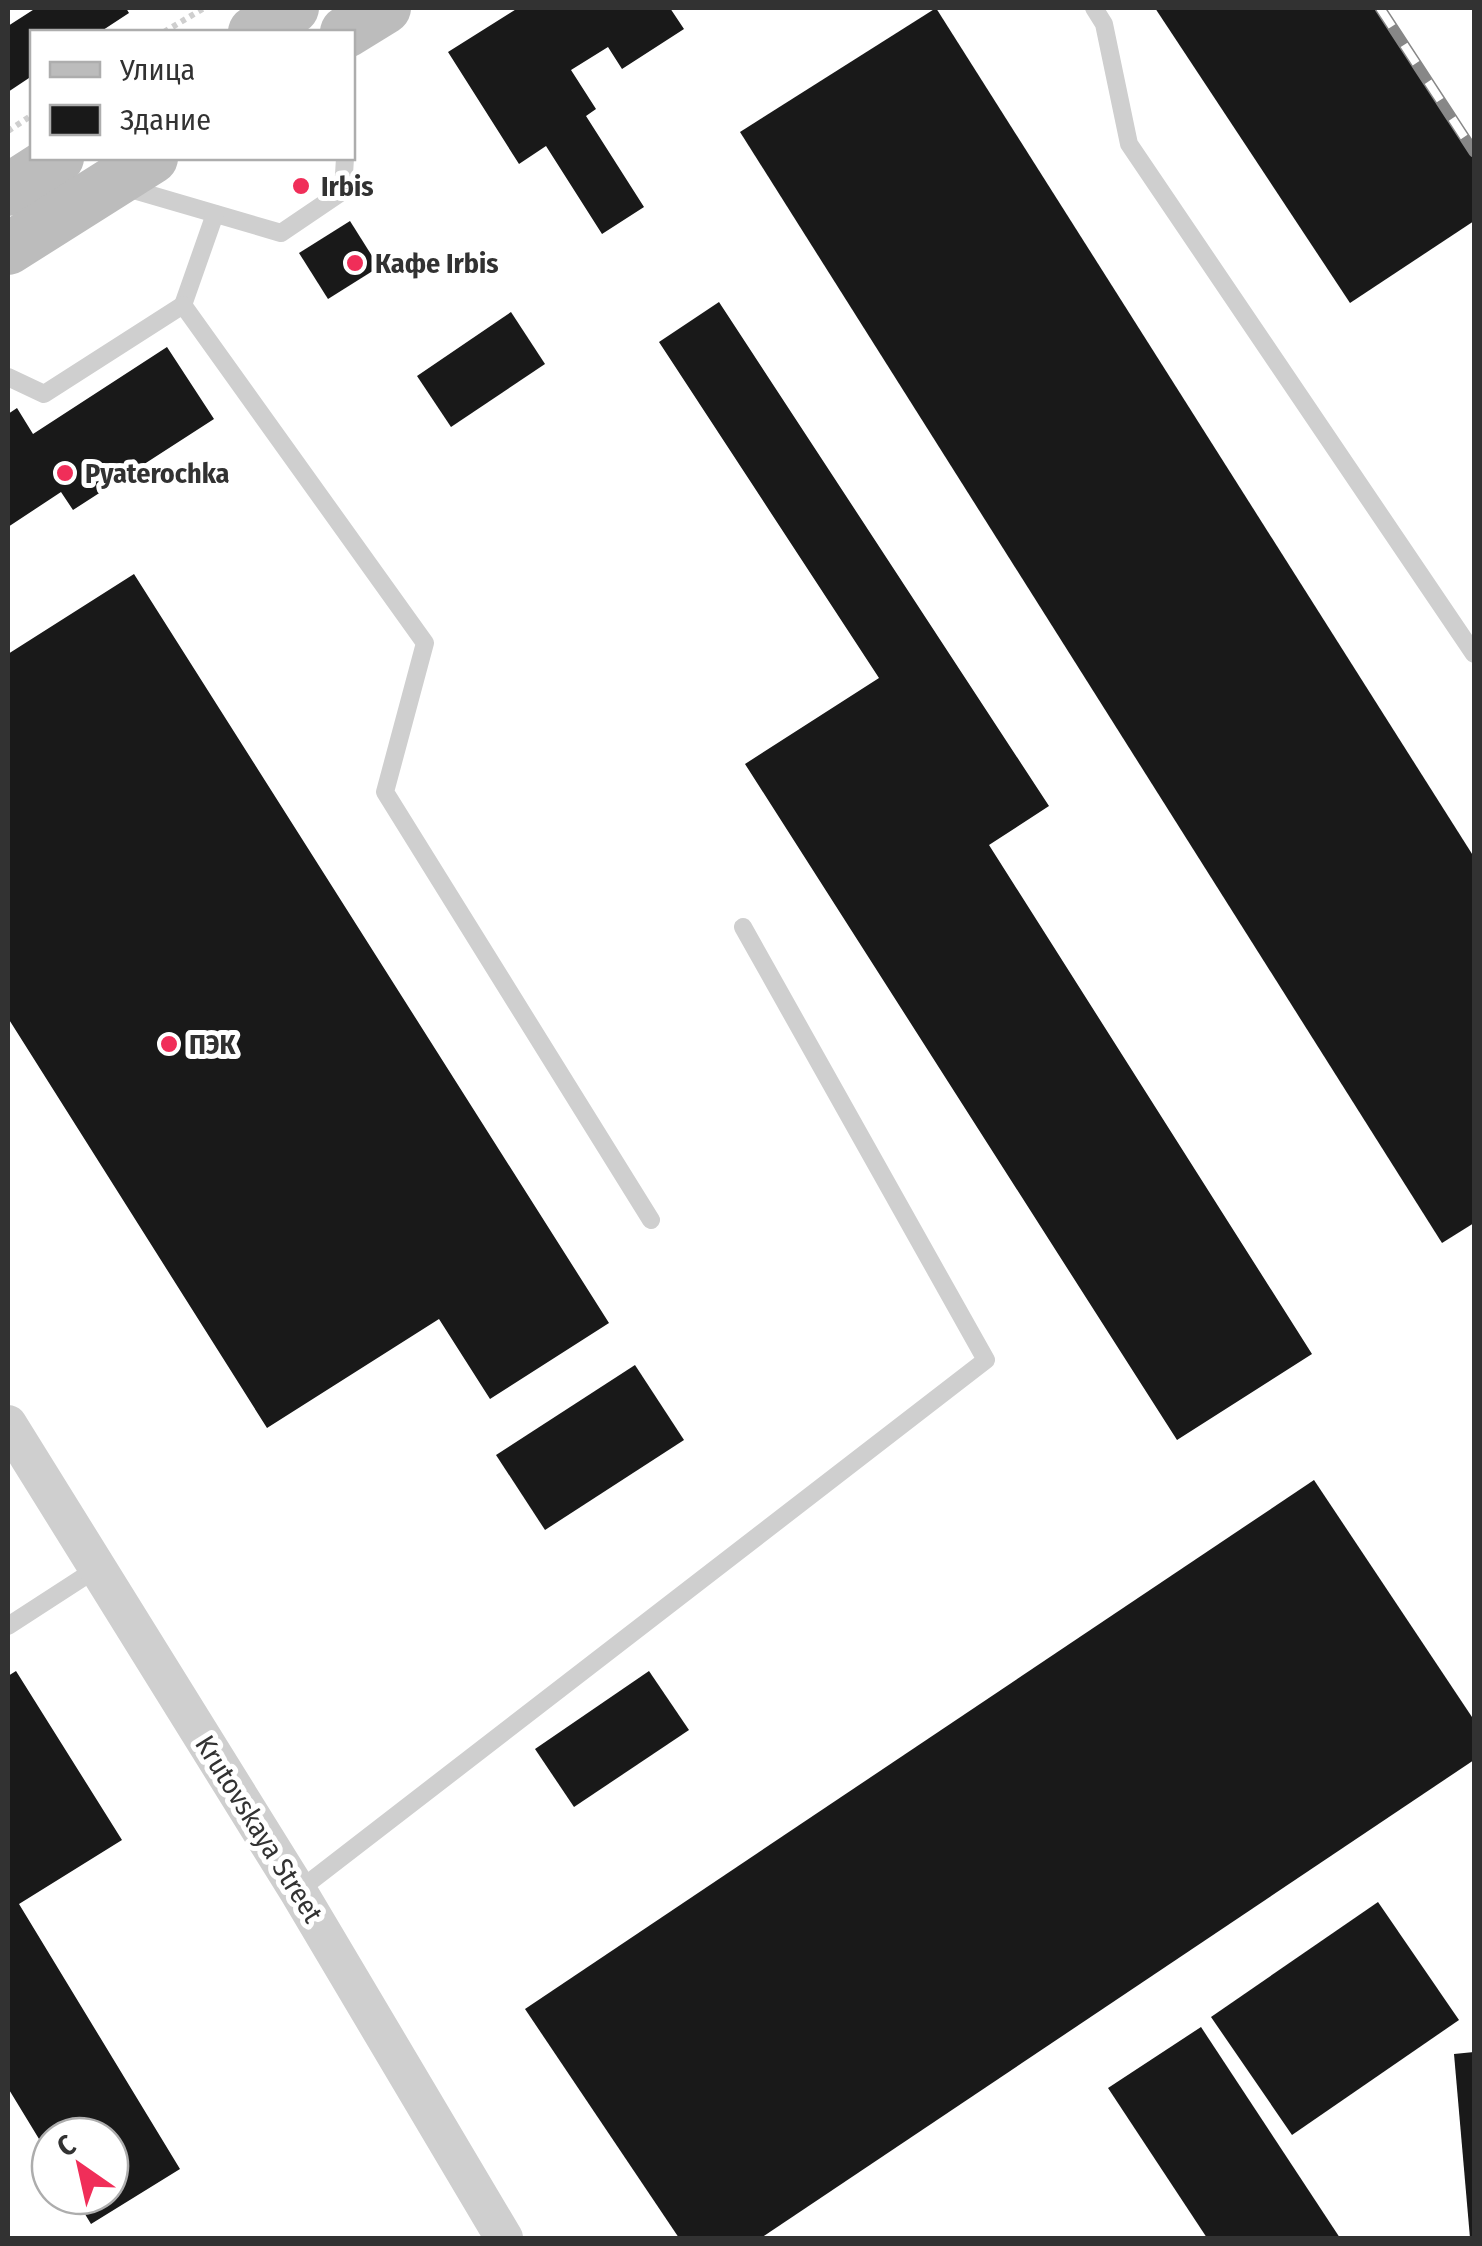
<svg xmlns="http://www.w3.org/2000/svg" width="1482" height="2246" font-family="'Fira Sans Condensed',sans-serif">
<rect width="100%" height="100%" fill="#fff"/>
<g fill="#191919">
<polygon points="36,8 126,8 129,13 100,32 32,32 32,76 8,92 8,26"/>
<polygon points="518,8 670,8 684,29 622,69 608,47 571,70 596,109 586,116 644,207 602,234 546,146 519,164 448,52"/>
<polygon points="936,8 1474,857 1474,1223 1442,1243 740,132"/>
<polygon points="1155,8 1376,8 1474,158 1474,221 1350,303"/>
<polygon points="350,221 379,267 328,299 299,253"/>
<polygon points="719,302 1049,806 989,845 1312,1354 1177,1440 745,764 879,678 659,342"/>
<polygon points="511,312 545,364 451,427 417,376"/>
<polygon points="167,347 214,419 73,510 61,492 8,527 8,414 17,408 33,434"/>
<polygon points="134,574 609,1323 490,1399 439,1319 267,1428 8,1018 8,654"/>
<polygon points="635,1365 684,1440 545,1530 496,1455"/>
<polygon points="1314,1480 1474,1720 1474,1760 761,2238 679,2238 525,2009"/>
<polygon points="16,1671 122,1840 19,1904 180,2169 91,2224 74,2196 110,2196 110,2136 50,2136 50,2157 8,2088 8,1676"/>
<polygon points="649,1671 689,1730 574,1807 535,1749"/>
<polygon points="1378,1902 1459,2020 1292,2135 1211,2017"/>
<polygon points="1201,2027 1340,2238 1207,2238 1108,2088"/>
<polygon points="1474,2052 1474,2238 1470,2238 1454,2054"/>
</g>
<g fill="none" stroke-linecap="round" stroke-linejoin="round">
<g stroke="#cfcfcf" stroke-width="6" stroke-dasharray="5 5" stroke-linecap="butt">
<polyline points="164,32 204,8"/>
<polyline points="8,131 32,115"/>
</g>
<g stroke="#cfcfcf" stroke-width="18">
<polyline points="1094,8 1104,24 1129,144 1474,654"/>
<polyline points="127,188 281,233 343,191 345,158"/>
<polyline points="183,305 215,214"/>
<polyline points="8,377 44,394 183,305 425,643 385,792 651,1220"/>
<polyline points="8,1626 96,1569"/>
<polyline points="298,1891 986,1360 743,927"/>
</g>
<polyline stroke="#cfcfcf" stroke-width="38" points="8,1424 298,1891 504,2238"/>
<g stroke="#bcbcbc" stroke-width="52">
<polyline points="254,32 293,8"/>
<polyline points="346,32 385,8"/>
<polyline points="8,190 58,158"/>
<polyline points="8,249 152,158"/>
</g>
<g stroke="#878787" stroke-width="11">
<polyline id="rail" points="1380,8 1474,152"/>
</g>
<use href="#rail" stroke="#fff" stroke-width="8" stroke-dasharray="22" stroke-linecap="butt"/>
</g>
<g fill="#f02e59" stroke="#fff" stroke-width="4">
<circle cx="301" cy="186" r="10"/>
<circle cx="355" cy="263" r="10"/>
<circle cx="65" cy="473" r="10"/>
<circle cx="169" cy="1044" r="10"/>
</g>
<g text-anchor="middle" dominant-baseline="central" stroke-width="10" stroke-linejoin="round" paint-order="stroke">
<g font-size="28" font-weight="bold" fill="#323232" stroke="#fff" text-anchor="start">
<text x="321" y="186">Irbis</text>
<text x="375" y="263">Кафе Irbis</text>
<text x="85" y="473">Pyaterochka</text>
<text x="189" y="1044">ПЭК</text>
</g>
<g font-size="28" fill="#323232" stroke="#fff">
<text transform="translate(259 1829) rotate(58)">Krutovskaya Street</text>
</g>
</g>
<rect width="1482" height="2246" fill="none" stroke="#323232" stroke-width="20"/>
<rect x="30" y="30" width="325" height="130" fill="#ffffff" stroke="#adadad" stroke-width="2.5"/>
<rect x="50" y="62" width="50" height="15" fill="#bcbcbc" stroke="#adadad" stroke-width="2.5"/>
<text x="120" y="80" font-size="30" fill="#323232">Улица</text>
<rect x="50" y="105" width="50" height="30" fill="#191919" stroke="#adadad" stroke-width="2.5"/>
<text x="120" y="130" font-size="30" fill="#323232">Здание</text>
<g transform="translate(80 2166) rotate(326)"><circle r="48" fill="#ffffff" stroke="#adadad" stroke-width="2.5"/>
<path d="M0-8L18 38L0 25L-18 38Z" fill="#f02e59"/>
<text y="-15" font-size="28" font-weight="bold" text-anchor="middle" fill="#323232">С</text>
</g>
</svg>
